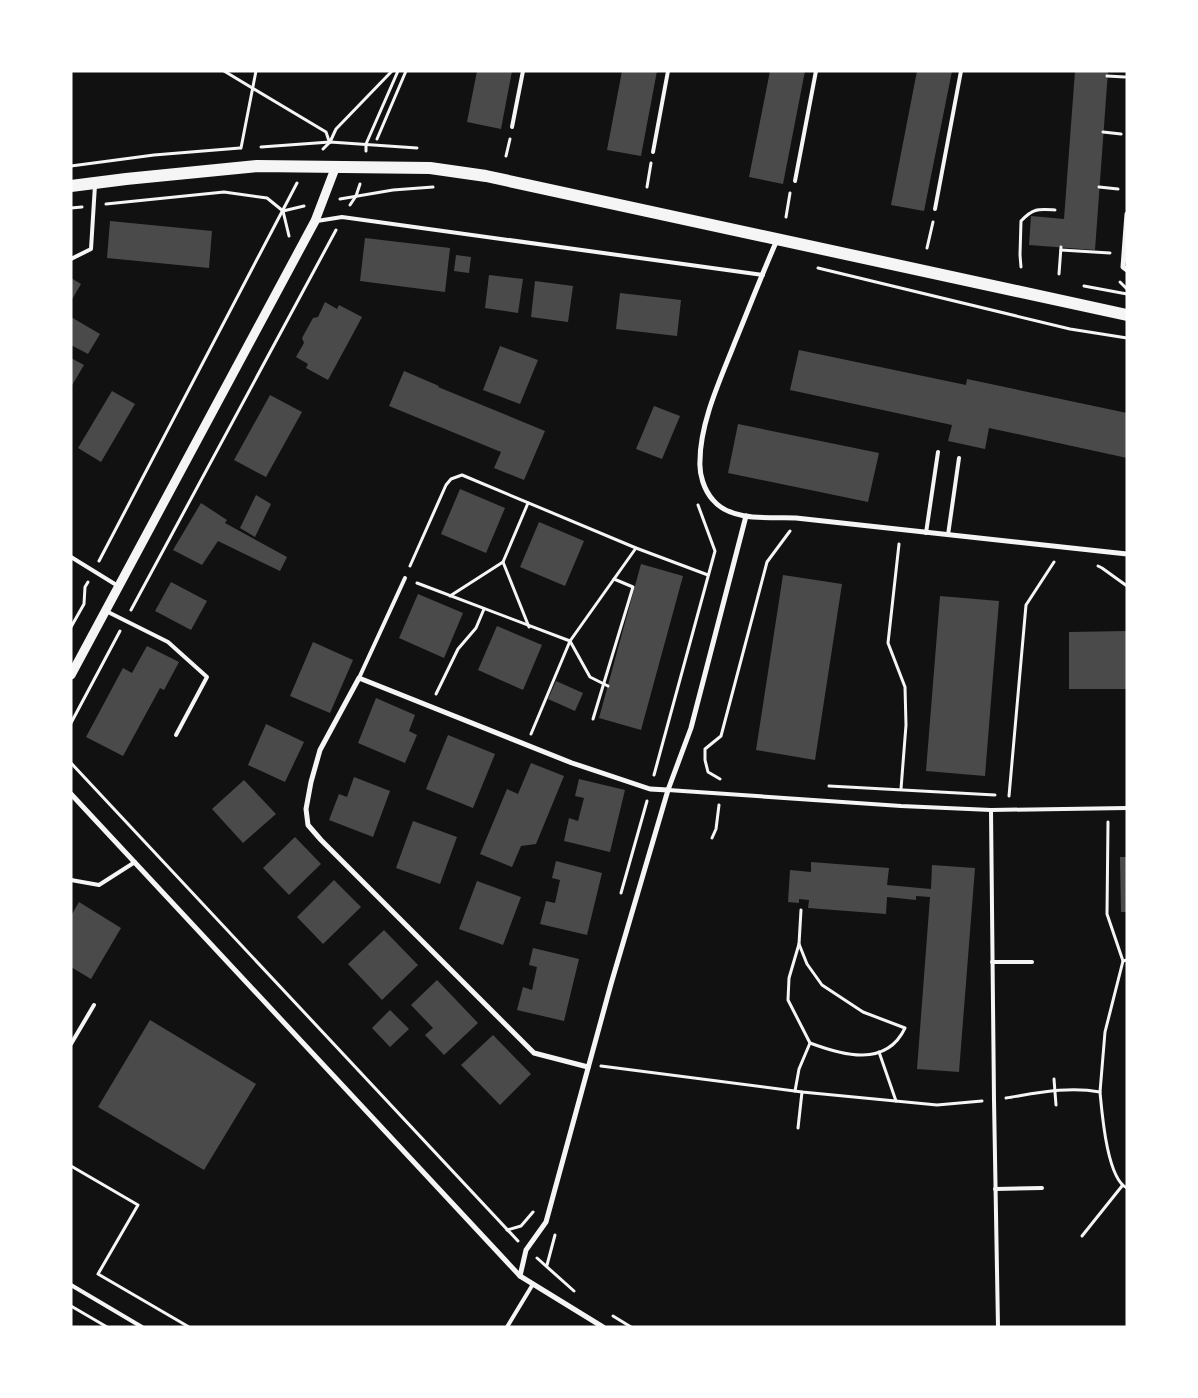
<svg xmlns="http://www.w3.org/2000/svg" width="1198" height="1398" font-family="Manrope,sans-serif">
<rect width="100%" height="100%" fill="#111"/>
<g fill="#4a4a4a">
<polygon points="477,71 512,71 501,129 467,122"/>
<polygon points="622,71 657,71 641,156 607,150"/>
<polygon points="770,71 805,71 783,184 749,177"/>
<polygon points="917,71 952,71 924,211 891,205"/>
<polygon points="1075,71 1108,71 1095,250 1029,245 1031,216 1064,219"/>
<polygon points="110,221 212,231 209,268 107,258"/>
<polygon points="365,238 450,248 445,292 360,281"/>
<polygon points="456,255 471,257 469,273 454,271"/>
<polygon points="489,275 523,279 518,313 485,308"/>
<polygon points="71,278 81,284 71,301"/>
<polygon points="535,281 573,286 568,322 531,317"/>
<polygon points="620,293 681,300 677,336 616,329"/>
<polygon points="325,302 337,309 339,305 362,317 328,380 306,368 308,364 296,357 304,343 302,338 313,318 318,317"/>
<polygon points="71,317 100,334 88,354 71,345"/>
<polygon points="500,346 538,360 520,404 483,390"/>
<polygon points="799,350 966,385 967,379 1127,413 1127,458 989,428 985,449 948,441 952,425 790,390"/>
<polygon points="71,358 84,365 71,387"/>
<polygon points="404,371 439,386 438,387 545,431 524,480 494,468 501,452 389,406"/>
<polygon points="112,391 135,404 101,462 78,448"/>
<polygon points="270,395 302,412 266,477 234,460"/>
<polygon points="654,406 680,416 662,459 636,449"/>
<polygon points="738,424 879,453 868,502 728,473"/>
<polygon points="460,489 505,508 486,553 441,534"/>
<polygon points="256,495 271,504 255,537 240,528"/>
<polygon points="201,503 227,520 225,523 287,557 280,571 218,541 202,565 173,550"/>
<polygon points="539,522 584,541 565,586 520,567"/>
<polygon points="641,564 683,576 641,730 599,718"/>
<polygon points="783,575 842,584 815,760 756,750"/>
<polygon points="171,582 207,601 191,630 155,611"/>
<polygon points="418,594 463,613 444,658 399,638"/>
<polygon points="940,596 999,601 985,776 926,771"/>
<polygon points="497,626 542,645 523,690 478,670"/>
<polygon points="1127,631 1127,689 1069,689 1069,632"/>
<polygon points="313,642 353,660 330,713 290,696"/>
<polygon points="147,646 179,662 164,690 160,688 123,756 86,737 123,668 132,673"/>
<polygon points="556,681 583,693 575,711 548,699"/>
<polygon points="376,698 415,715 409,731 417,735 405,763 358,743"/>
<polygon points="266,724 304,742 285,782 248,765"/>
<polygon points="448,735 495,754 473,808 426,789"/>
<polygon points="531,763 564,776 536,844 521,846 512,867 480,854 507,789 518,794"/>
<polygon points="354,777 390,791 373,837 329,820 339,794 347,797"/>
<polygon points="579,779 625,790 610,852 564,841 569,818 578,821 584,798 575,796"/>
<polygon points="244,780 276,814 243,843 212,809"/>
<polygon points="413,821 457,837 440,884 396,868"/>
<polygon points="295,837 321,864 289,895 263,868"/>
<polygon points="1120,857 1127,857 1127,912 1121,912"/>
<polygon points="556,861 602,873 587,935 540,924 546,901 555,903 560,880 552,878"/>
<polygon points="811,862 889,868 887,885 931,889 932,865 975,868 959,1072 917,1069 930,897 916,896 916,900 887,897 886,914 808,908 809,900 799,899 799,903 788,902 790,870 811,872"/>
<polygon points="334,880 361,907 323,944 297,917"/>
<polygon points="477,881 521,897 503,945 459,929"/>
<polygon points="79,902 121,928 91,979 71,967 71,916"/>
<polygon points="384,930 418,965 382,1000 348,964"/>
<polygon points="533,948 579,959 564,1021 517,1010 523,987 532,990 537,967 529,965"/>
<polygon points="437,980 478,1023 444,1055 425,1035 433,1028 411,1005"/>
<polygon points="390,1010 409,1029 390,1047 372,1028"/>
<polygon points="150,1020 256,1084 204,1170 98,1107"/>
<polygon points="493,1035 531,1074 500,1105 461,1065"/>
</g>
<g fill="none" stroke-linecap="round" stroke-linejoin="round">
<g stroke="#f5f5f5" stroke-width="3">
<polyline points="224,71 326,132 329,141"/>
<polyline points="1107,76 1125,77"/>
<polyline points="1103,132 1121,134"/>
<polyline points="377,139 406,71"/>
<polyline points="261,147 330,142 417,148"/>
<polyline points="241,148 256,71"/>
<polyline points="323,149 330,142 336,129 392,71"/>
<polyline points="366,151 366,144 398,71"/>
<polyline points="506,156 510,139"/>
<polyline points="71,166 154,155 240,148"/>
<polyline points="647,187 651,163"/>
<polyline points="1099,187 1118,189"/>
<polyline points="340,199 393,190 433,187"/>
<polyline points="106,204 224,192 267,198 283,211 289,236"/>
<polyline points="350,205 356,196 360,184"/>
<polyline points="71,208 82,207"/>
<polyline points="283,211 304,206"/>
<polyline points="786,217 790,193"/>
<polyline points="927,248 933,222"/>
<polyline points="1061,250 1110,253"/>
<path d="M1021 267 1020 255 1021 221C1033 208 1038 209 1055 210"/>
<polyline points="818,268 1070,329 1127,338"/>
<polyline points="1059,274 1061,247"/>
<polyline points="1120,282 1127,289"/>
<polyline points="1084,286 1127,294"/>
<polyline points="528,503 503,562 529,627"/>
<polyline points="899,544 888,643 905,687 906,725 901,789"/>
<polyline points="99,561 297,183"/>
<polyline points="410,566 446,485 451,479 462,475 636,548 708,575"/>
<polyline points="1098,566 1102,568 1127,586"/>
<polyline points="417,583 570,641 636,548"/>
<polyline points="450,596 503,562"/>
<polyline points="131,610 336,230"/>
<polyline points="71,627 84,604 85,587 88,582"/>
<polyline points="436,694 458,649 476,628 484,609"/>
<polyline points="593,719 633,587 614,579"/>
<polyline points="71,723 120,631"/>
<polyline points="531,734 570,641 590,677 608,686"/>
<polyline points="71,763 518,1241"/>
<polyline points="654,775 715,551 698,505"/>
<polyline points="720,779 708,772 705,760 705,749 721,736 767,562 790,531"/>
<polyline points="829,786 995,795"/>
<polyline points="1009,796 1026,605 1054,562"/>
<polyline points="1108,822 1107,914 1123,961"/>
<polyline points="712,838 716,829 719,805"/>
<polyline points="621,893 647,801"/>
<path d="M799 944 807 964 822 985 863 1012 905 1028C886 1068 842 1055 810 1043"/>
<polyline points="879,1052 896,1101"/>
<polyline points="601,1066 802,1092 937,1105 982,1101"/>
<polyline points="1054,1079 1056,1105"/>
<polyline points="795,1091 799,1069 810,1043 788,1000 789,978 799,944 801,910"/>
<polyline points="1100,1092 1105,1032 1123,961 1127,960"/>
<path d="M1006 1098C1037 1093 1068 1086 1100 1092 1102 1113 1107 1179 1127 1188"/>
<polyline points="798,1128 802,1092"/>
<polyline points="71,1166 138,1205 98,1274 189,1327"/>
<polyline points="507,1230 521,1226 533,1212"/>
<polyline points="1082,1236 1122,1186"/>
<polyline points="537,1258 574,1291"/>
<polyline points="547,1265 555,1235"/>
<polyline points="71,1306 107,1327"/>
<polyline points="613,1316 631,1327"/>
</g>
<g stroke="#f5f5f5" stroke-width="4">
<polyline points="512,127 523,71"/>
<polyline points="653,152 668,71"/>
<polyline points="795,181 816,71"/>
<polyline points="935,209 961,71"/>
<polyline points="317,221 342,217 763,275"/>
<polyline points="71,259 91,249 95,185"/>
<polyline points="926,533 938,452"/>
<polyline points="948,535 959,458"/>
<polyline points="71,557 118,586"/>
<polyline points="106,611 168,642 207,677 176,735"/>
<polyline points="359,678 405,578"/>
<polyline points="668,790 901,806 991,810 1127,808"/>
<polyline points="991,810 994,1100 998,1327"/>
<polyline points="71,880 99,885 135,862"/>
<polyline points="992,962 1032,962"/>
<polyline points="71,1044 94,1005"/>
<polyline points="995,1189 1042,1188"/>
<polyline points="71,1285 142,1327"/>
<polyline points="507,1327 533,1284"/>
</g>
<g stroke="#f5f5f5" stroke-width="5">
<polyline points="1127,214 1123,267 1127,270"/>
<path d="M777 240C762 274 749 308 735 342 721 378 700 422 700 461 699 474 704 490 713 500 731 522 771 517 796 518L1127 554"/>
<polyline points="71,794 520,1276 603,1327"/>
<polyline points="588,1067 534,1053 321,840 308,825 306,809 311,782 320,750 359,678 572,763 650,789 668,790"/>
<polyline points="520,1276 526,1250 546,1222 611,984 668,790 691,728 746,516"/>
</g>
<polyline stroke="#f5f5f5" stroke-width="9" points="71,675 315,221 336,166"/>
<polyline stroke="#f5f5f5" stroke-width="12" points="71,186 126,179 257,166 430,168 486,176 1127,315"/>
</g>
<rect width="1198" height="1398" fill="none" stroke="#ffffff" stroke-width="145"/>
</svg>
